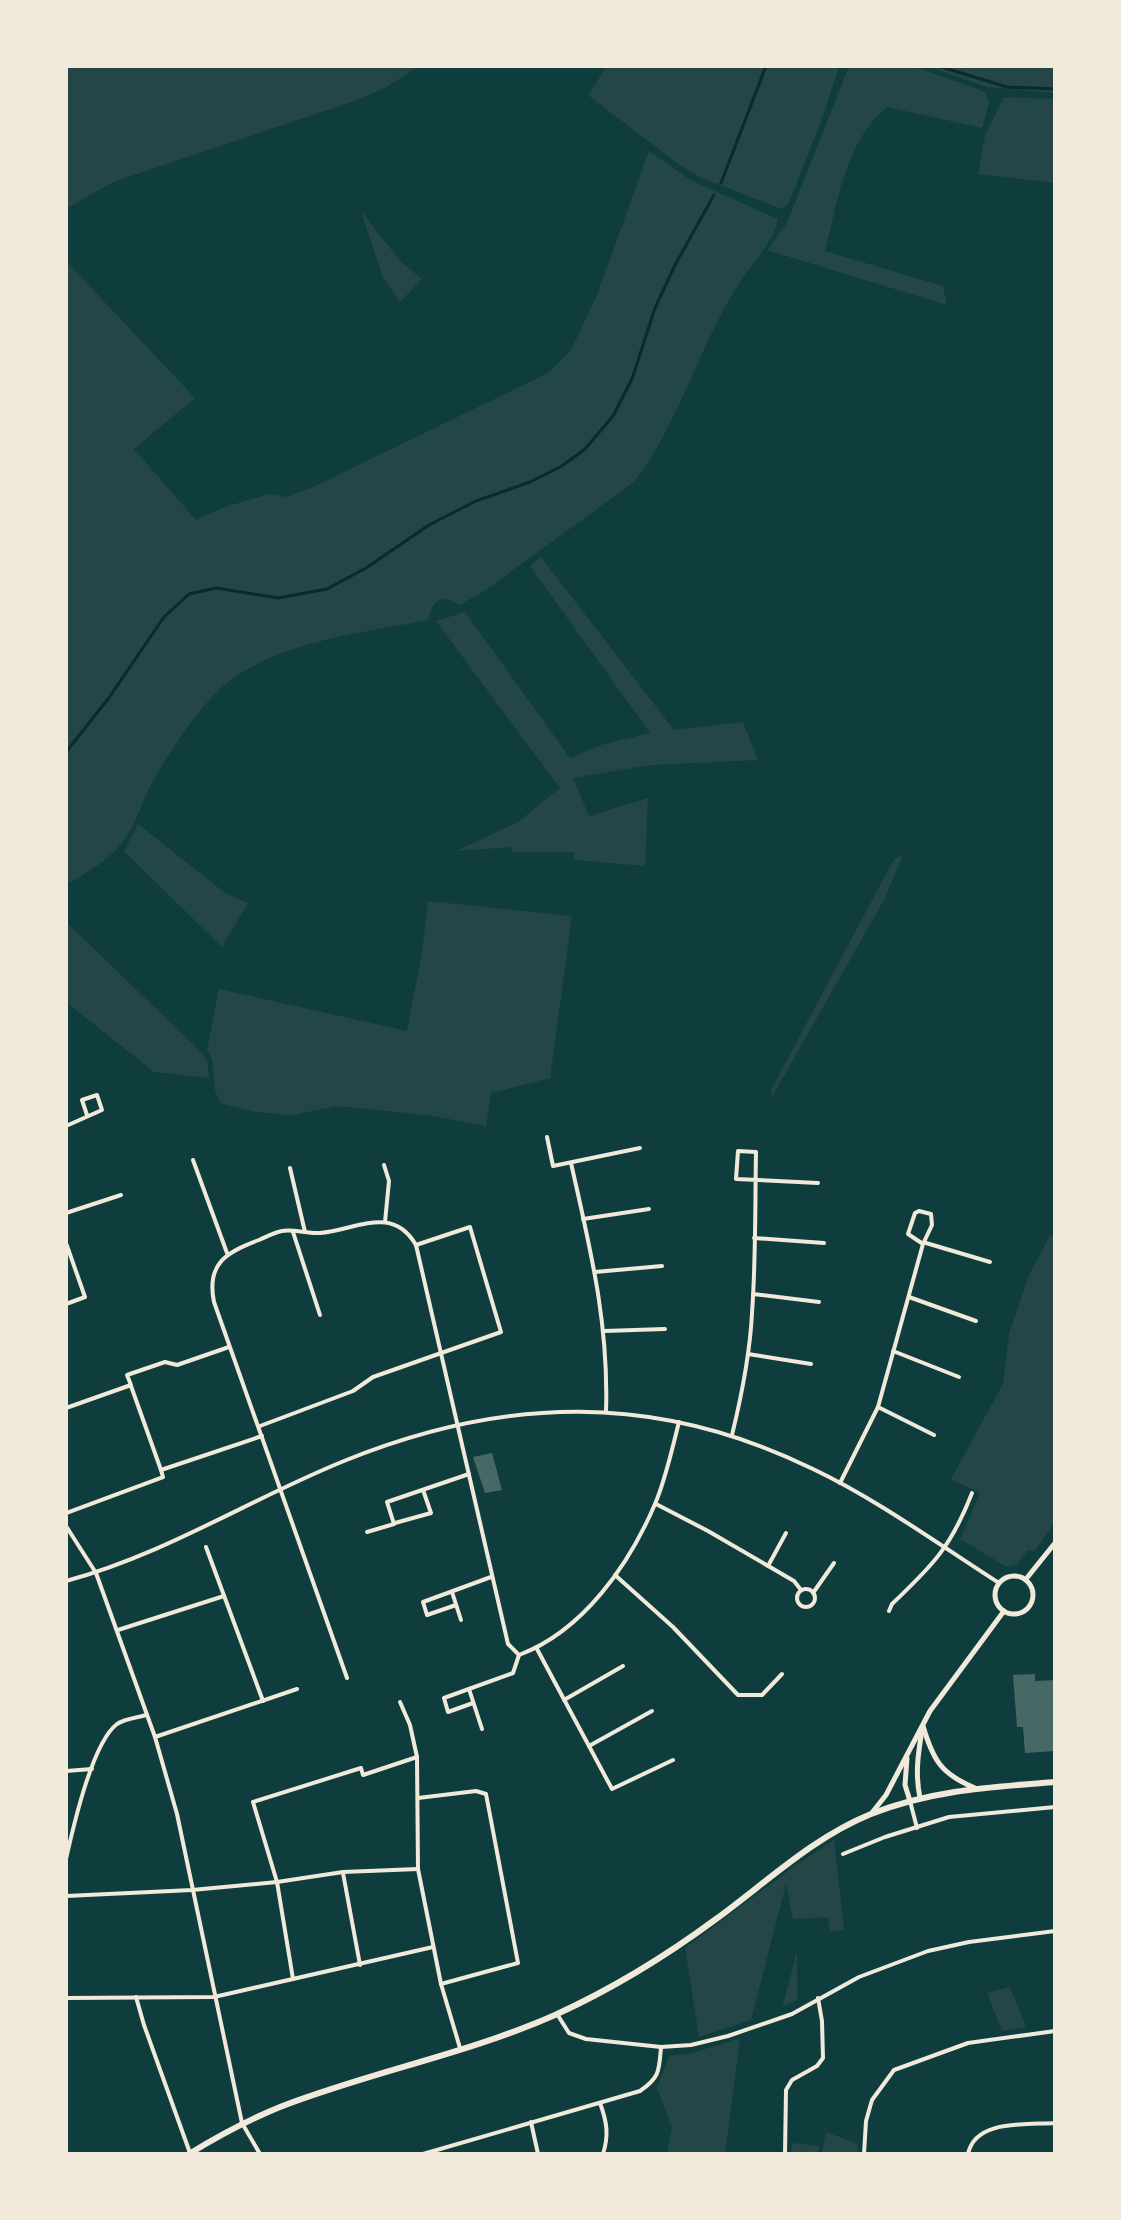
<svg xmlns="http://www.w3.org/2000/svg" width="1121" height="2220" font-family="Lora,serif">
<rect width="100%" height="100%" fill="#0f3d3e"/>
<g fill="#244646">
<polygon points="66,66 419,66 385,88 355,101 113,182 66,209"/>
<polygon points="607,66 839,66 824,113 789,203 782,209 702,178 681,166 588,95"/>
<path d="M849 66H913L985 92 989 103 982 128 887 107C845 142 838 200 825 251L943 286 947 305 767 250 787 223Z"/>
<polygon points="927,66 1055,66 1055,93 987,87"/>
<polygon points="1004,97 1055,99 1055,183 978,174 985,136"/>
<path d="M649 151 692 181 778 219C774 242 752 263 740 282 699 344 680 423 634 482L483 592 459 605C442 592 432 601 428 620 358 634 264 642 213 696 189 721 171 751 153 781 143 798 138 819 127 836 113 858 88 872 66 885V261L195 398 134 449 196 520 222 508 269 494 287 497 311 488 548 373 571 350 597 295Z"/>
<polygon points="361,211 401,262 422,279 400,302 383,278"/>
<polygon points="541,557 674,730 743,722 758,760 651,765 573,778 589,816 648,798 645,866 574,860 574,852 512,852 512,847 456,851 518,822 560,788 436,621 465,612 570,758 601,745 650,733 530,566"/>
<polygon points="138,824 225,893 248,903 222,947 124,851"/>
<polygon points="903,855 884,900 772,1097 771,1090 894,859"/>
<polygon points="428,901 572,916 550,1078 491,1093 486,1126 427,1115 337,1106 292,1115 256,1112 220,1103 215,1090 212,1060 207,1050 219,989 407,1031 422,953"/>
<polygon points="66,922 199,1050 207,1061 209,1078 154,1072 66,1002"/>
<polygon points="1050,1235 1055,1237 1055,1522 1034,1552 1028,1550 1016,1565 1007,1567 960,1539 980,1493 951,1479 1003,1384 1009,1334 1028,1277"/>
<polygon points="834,1840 844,1930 830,1932 828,1917 793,1919 786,1884 751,2020 699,2037 685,1948 796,1865"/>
<polygon points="797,1951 797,2000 782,2008"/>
<polygon points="1010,1987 1026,2027 1002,2031 987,1993"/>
<polygon points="740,2038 725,2154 667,2154 672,2127 657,2088 669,2056 692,2053"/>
<polygon points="826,2132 858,2144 857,2154 822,2154"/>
<polygon points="792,2143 819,2146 818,2154 791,2154"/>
</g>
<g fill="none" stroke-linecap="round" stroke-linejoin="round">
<g stroke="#0a2a2b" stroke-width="3">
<polyline points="938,66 1007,87 1055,89"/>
<polyline points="721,183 766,66"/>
<polyline points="66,752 108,699 164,617 189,594 216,588 278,598 327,589 366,568 429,525 476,501 530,482 562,466 585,449 613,416 632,379 655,308 675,265 714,195"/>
</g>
</g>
<g fill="#486865">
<polygon points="492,1453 502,1490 485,1493 473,1457"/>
<polygon points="1035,1674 1035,1681 1055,1680 1055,1751 1025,1753 1023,1727 1017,1727 1013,1675"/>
</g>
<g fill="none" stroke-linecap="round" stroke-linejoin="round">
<g stroke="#f1e9da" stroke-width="4">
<polyline points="66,1126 102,1110 97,1095 82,1100 87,1115"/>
<polyline points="547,1137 553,1166 640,1148"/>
<polyline points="193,1160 227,1253"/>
<path d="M571 1163C590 1248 609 1323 606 1412"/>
<polyline points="384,1165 389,1181 385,1222"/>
<polyline points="290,1168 305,1232"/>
<polyline points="66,1213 121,1195"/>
<polyline points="583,1219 649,1209"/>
<polyline points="293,1232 320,1315"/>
<polyline points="754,1238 824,1243"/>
<polyline points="66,1243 85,1297 66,1304"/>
<polyline points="926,1243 990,1262"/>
<polyline points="595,1272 662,1266"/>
<polyline points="753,1294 819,1302"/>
<polyline points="909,1297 976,1321"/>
<polyline points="604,1331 665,1329"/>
<polyline points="893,1351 959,1377"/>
<polyline points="748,1354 811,1364"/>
<polyline points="131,1386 161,1470"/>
<polyline points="878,1407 934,1435"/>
<polyline points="66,1408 131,1385 127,1375 165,1362 177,1365 229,1347"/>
<polyline points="260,1426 353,1391 373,1377 501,1332 470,1227 416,1245"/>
<path d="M732 1435C742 1394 750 1354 752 1313 756 1259 755 1205 756 1152L738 1151 736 1179 818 1183"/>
<polyline points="840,1483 878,1407 923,1244 932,1225 931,1214 919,1211 915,1213 908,1234 923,1244"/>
<polyline points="656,1504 708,1531 794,1581 801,1590"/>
<polyline points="66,1513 163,1477 161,1470 262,1436"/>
<polyline points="395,1523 431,1513 423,1490"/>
<polyline points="66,1526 96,1573 155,1737 177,1814 242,2123 260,2154"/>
<polyline points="367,1532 394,1524 387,1502 469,1474"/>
<polyline points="206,1547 263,1701"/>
<polyline points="768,1566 786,1533"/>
<polyline points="615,1575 673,1627 738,1695 762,1695 782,1674"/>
<path d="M66 1581C166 1554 250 1499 344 1461 504 1396 656 1392 813 1469 878 1500 938 1544 999 1583"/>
<circle cx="806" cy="1598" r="9"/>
<polyline points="452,1592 461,1620"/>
<polyline points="813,1593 834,1563"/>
<polyline points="456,1605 427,1615 423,1602 491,1577"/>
<path d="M889 1611 892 1604C933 1565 951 1547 972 1493"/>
<polyline points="118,1630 224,1596"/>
<polyline points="537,1649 612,1789 673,1760"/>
<path d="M347 1678 214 1302C206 1263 227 1252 259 1240 266 1237 275 1232 282 1231 294 1229 308 1234 320 1233 356 1230 392 1204 416 1245L508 1644 519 1655C583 1631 629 1565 655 1504 666 1478 672 1449 679 1422"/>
<polyline points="469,1689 482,1729"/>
<polyline points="564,1700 623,1666"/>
<polyline points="400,1702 410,1725 417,1757 418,1869 441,1984 460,2048"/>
<polyline points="473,1703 448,1712 444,1698 513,1673 519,1655"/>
<polyline points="155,1737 297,1689"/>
<polyline points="589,1746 652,1711"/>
<polyline points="66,1771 92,1769"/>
<polyline points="418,1798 476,1791 486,1794 518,1963 441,1984"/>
<polyline points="910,1801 917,1828"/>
<polyline points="843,1854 885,1837 949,1817 1055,1807"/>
<path d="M66 1859C73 1828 92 1743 117 1724 124 1719 139 1717 147 1715"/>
<polyline points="343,1873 360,1965"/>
<polyline points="66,1896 192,1890 277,1882 343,1872 418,1869"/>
<polyline points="293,1979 277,1882 253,1802 361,1768 363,1775 417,1757"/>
<polyline points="136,1997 144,2025 190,2153"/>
<polyline points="66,1998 214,1997 433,1947"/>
<polyline points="557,2014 569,2033 586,2039 661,2047 691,2045 728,2036 792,2014 859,1977 928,1951 969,1942 1055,1931"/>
<path d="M600 2103C607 2122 609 2135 603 2154"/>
<polyline points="531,2122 538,2154"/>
<path d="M423 2154 640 2091C660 2077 659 2071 661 2047"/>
<polyline points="785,2154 786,2090 792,2080 817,2066 823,2058 822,2021 818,1998"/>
<polyline points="864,2154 866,2121 872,2100 894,2070 968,2043 1055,2031"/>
<path d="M968 2154C975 2119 1027 2125 1055 2123"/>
</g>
<g stroke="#f1e9da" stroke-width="5">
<circle cx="1014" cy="1595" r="19"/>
<polyline points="1026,1579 1055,1543"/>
<path d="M923 1726C933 1760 941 1774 975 1788"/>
<polyline points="907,1758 905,1785 910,1801"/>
<path d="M920 1798C915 1774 918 1754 922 1730"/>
<polyline points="871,1814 886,1795 930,1711 1004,1611"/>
</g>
<path stroke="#f1e9da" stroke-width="6" d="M189 2154C218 2136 248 2120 280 2107 370 2072 467 2054 555 2015 612 1989 666 1956 716 1919 767 1882 812 1838 871 1814 931 1790 992 1787 1055 1782"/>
</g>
<rect width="1121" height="2220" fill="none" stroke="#f1e9da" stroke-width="136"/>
</svg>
